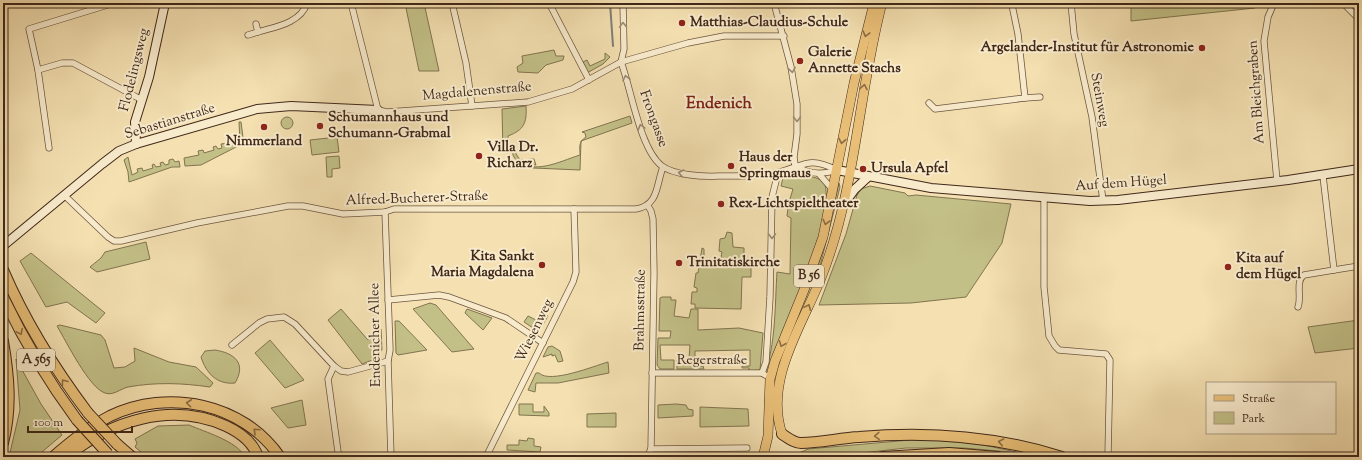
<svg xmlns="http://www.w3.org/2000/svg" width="1362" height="460" font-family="'Sorts Mill Goudy',serif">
<rect width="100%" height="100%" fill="#f4e0b1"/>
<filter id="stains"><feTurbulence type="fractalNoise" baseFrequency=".005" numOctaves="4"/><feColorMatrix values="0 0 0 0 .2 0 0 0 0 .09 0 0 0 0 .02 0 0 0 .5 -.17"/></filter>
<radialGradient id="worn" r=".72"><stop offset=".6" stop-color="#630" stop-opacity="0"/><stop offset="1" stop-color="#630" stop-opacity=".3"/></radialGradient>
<g fill="#c3c087" stroke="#827450">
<polygon points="405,3 424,3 439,71 419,71"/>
<polygon points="1131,3 1257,3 1255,8 1131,21"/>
<polygon points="554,50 556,56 564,56 563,60 546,65 538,73 518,72 517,67 523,63 522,56"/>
<polygon points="605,53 610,57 603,64 587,73 583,62 587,60 590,66 605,59"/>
<path d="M526 106C527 123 524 130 508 136V152H503L502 109Z"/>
<path d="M630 116 632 123 581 141 580 170 510 167 514 160C535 175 558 162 580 155 580 147 578 142 586 137L585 133 582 132Z"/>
<circle cx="287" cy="123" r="6"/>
<polygon points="239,122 241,122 244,145 238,146 201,165 185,166 184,158 199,155 198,151 203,150 204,153 214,150 213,147 216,146 218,149 222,148 221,144 228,143 229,146 240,143"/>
<polygon points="337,137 339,152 312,155 310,140"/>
<path d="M515 150 516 154 520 160 534 159 536 165C525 164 514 164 512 151Z"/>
<polygon points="339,156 340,168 332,169 332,177 327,177 326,157"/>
<polygon points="128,157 132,175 138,172 137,169 142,168 143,171 153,168 152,165 154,164 156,167 161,166 160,163 163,162 165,165 169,164 169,160 173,159 175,162 179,161 180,167 172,167 129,182 128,172 124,160"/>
<path d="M793 172C802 177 818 175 824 183 831 193 819 243 815 255 802 295 783 334 767 373H764C776 349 775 300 777 272L790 274 791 218 787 216 788 208H796L798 201 790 199 793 189 781 186 783 178Z"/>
<polygon points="839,183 840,187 817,278 778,377 775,376 777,366 817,269 824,247"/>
<polygon points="870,186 905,193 908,196 916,195 1011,204 1002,243 966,297 911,303 819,305 846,234 857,195 861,189"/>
<polygon points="727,232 732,233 733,247 744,248 744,262 749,262 749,266 751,266 751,277 742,277 741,309 695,308 695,304 691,304 692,292 697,292 697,288 694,287 696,273 698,273 702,248 704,249 704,259 720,262 722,252 719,251 720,239 725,238"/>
<polygon points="146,242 150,259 97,272 90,267 101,258 105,252"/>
<polygon points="31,253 105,313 96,323 67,302 46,307 20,261"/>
<polygon points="662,297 671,297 671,300 676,300 674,316 689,318 691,309 698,309 698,330 739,328 763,333 760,370 749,371 749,368 742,368 742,366 750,366 750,350 695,351 695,366 703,366 704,369 677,369 677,360 689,359 690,345 660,345 661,360 674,360 674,369 660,369 657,365 658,338 670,338 671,331 659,331 660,298"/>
<polygon points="430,303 436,305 474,349 452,352 413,309"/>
<polygon points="341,309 368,340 381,329 382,350 380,351 380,357 362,364 328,320"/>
<polygon points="467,309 492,318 483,330 465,313"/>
<polygon points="543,313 548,316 541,328 533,328 524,322 528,316 538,321"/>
<polygon points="1359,320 1359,348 1315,353 1308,327"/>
<polygon points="395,321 399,321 427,350 398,355 396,353"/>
<path d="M60 325 101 335 105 340 114 368 125 367 135 361 134 348 169 362 196 367 213 383 210 387C182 383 156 382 128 387 120 389 113 396 105 393 89 388 66 341 57 326Z"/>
<polygon points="270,340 304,380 285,388 255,353"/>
<polygon points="552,346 560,351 563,361 558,362 555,355 552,356 552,354 543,357 548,347"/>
<path d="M215 350C234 353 247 363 235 383 217 385 206 373 201 357L205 351Z"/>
<polygon points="16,359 41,404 62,435 36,457 9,457 20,410"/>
<path d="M608 362 609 373 558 383H536L535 392 528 390 536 373H539C550 384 594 366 608 362Z"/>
<polygon points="302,400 306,425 288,428 271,408"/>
<polygon points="519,404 533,404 533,412 544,412 544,406 549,413 549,416 519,415"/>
<polygon points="676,404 686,405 688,409 693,410 693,416 658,418 658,405"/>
<polygon points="700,407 748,409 749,426 700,427"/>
<polygon points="616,413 616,427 587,427 587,414"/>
<path d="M189 425C205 432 237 441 245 457H147L135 447 137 443 135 439 158 426Z"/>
<polygon points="528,438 534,439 534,446 541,447 540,452 507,450 507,445 519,445 519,440 527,441"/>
<polygon points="910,440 965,441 1021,453 964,448 906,448 827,457 790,457 808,449"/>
</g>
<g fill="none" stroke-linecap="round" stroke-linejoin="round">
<polyline stroke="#7b8079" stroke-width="2" points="610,3 613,46"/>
<g stroke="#6d5640" stroke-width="7">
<g id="street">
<polyline points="351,3 378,110 387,112 528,102 572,89 621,62 688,43 724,36 784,36"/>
<polyline points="452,3 466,63 472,106"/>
<polyline points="549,3 589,80"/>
<polyline points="774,3 791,67 797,104 797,134 794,157 795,165"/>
<polyline points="1071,3 1074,34 1092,117 1103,201"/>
<polyline points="1274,3 1268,17 1264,41 1277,181"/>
<polyline points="1343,3 1359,19"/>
<path d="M256 24 258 32C275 27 301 23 307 3"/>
<polyline points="248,35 258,32"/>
<path d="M621 62C631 88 640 150 662 166 674 175 703 177 718 176 735 176 763 177 779 172 806 165 808 156 837 170"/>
<polyline points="621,62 624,49 623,3"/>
<polyline points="38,70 62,63 73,63 142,100"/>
<polyline points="1025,98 1040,97"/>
<polyline points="929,103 935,109 1025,98 1018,34 1012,5 1025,3"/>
<polyline points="49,148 38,70 29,29 114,3"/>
<path d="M795 165C808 175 822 175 837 170"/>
<polyline points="819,174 833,190"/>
<path d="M64 195 108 237 114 241H121L197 223 288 206H303L343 214 385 212 394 209H636C659 205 656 185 663 167"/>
<polyline points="1044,198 1044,287 1049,336 1055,346 1059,350 1106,354 1110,360 1108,455"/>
<polyline points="385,212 390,350 388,361 391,457"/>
<polyline points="1334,270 1359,266"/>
<polyline points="388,300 439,295 449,297 506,318 543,343"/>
<path d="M1298 307C1302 297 1295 281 1304 275L1334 270 1323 176"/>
<polyline points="232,345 259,323 267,319 284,317 295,324 334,366 341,371 348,372 388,361"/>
<polyline points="334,366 328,379 338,452 336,457"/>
<polyline points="652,373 762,373 765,375"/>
<polyline points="762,373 766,362 770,297 772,197 778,173"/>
<polyline points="651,449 747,448"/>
<polyline points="486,457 573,282 576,272 574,209"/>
<polyline points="647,457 651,449 654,273 653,219 651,211 648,206"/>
</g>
</g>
<g stroke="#40281a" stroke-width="10">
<g id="secondary">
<polyline points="136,144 135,122 149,77 165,3"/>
<polyline points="837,170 931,188 1090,201 1118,200 1288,180 1359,169"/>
<polyline points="844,204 855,189 868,177"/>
<polyline points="3,246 102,164 119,151 136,144 257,109 291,106 378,110"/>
</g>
</g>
<g stroke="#40281a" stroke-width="10">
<g id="primary">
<path d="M782 434C764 380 802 326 821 278 856 190 858 94 882 3"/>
<polyline points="763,457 768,436 770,379 775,361 804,290 823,237 854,83 874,3"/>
</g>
</g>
<g stroke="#40281a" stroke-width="12">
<g id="highway">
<path d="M3 270C25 321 54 368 88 413"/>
<path d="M3 297C24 341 48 381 77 420"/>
<path d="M3 341C9 376 12 408 3 443"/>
<path d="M782 434C788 438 794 443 801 443 820 443 840 438 859 437 928 431 996 436 1062 457"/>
<polyline points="117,444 132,457"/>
<path d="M53 457C70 442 89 427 110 416 168 388 243 403 280 457"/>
<path d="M66 457C111 421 171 401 226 426 239 432 253 442 258 457"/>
<polyline points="882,457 949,453 998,457"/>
</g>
</g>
<use href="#street" stroke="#f8ebcc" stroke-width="5.5"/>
<use href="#secondary" stroke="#f8ebcc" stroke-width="8"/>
<use href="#primary" stroke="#eac078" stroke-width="9"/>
<use href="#highway" stroke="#eac078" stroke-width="10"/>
<g stroke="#40281a" stroke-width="12" stroke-linecap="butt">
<g id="highway-bridge">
<polyline points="88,413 117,444"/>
<polyline points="77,420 108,454"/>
</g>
</g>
<use href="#highway-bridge" stroke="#eac078" stroke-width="10"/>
</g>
<defs><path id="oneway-chevron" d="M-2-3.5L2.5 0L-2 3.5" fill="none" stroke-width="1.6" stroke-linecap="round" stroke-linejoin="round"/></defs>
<g stroke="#9c8a73">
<use href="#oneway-chevron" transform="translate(623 25) rotate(-92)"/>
<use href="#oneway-chevron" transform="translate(792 70) rotate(80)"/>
<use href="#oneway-chevron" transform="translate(626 78) rotate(-103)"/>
<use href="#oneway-chevron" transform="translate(797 119) rotate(89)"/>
<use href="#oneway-chevron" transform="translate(641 127) rotate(-105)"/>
<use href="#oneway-chevron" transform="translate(681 173) rotate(-167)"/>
<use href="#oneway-chevron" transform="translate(772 236) rotate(90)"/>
</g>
<g stroke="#8c6c44">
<use href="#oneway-chevron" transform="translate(866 34) rotate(105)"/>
<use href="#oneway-chevron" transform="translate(864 87) rotate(-79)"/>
<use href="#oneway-chevron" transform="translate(842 141) rotate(101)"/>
<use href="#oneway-chevron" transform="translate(826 222) rotate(104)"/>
<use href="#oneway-chevron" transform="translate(808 307) rotate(-66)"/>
<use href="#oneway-chevron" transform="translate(20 332) rotate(63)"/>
<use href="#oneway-chevron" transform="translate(782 344) rotate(112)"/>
<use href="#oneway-chevron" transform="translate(64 382) rotate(-127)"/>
<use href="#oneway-chevron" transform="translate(189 403) rotate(-173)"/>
<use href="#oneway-chevron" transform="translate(256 431) rotate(-137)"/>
<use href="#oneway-chevron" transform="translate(877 436) rotate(177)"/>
<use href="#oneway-chevron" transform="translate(1001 442) rotate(-168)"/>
</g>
<g fill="#8f2418" stroke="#f8ebcc" stroke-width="1.5">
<circle cx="682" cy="23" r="4"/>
<circle cx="1202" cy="48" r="4"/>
<circle cx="800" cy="61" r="4"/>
<circle cx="320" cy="126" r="4"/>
<circle cx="264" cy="127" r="4"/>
<circle cx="479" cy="156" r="4"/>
<circle cx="731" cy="166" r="4"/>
<circle cx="863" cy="169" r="4"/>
<circle cx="721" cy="204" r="4"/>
<circle cx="679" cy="263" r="4"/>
<circle cx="542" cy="265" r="4"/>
<circle cx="1228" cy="267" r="4"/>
</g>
<g text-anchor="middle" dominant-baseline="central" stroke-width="4" stroke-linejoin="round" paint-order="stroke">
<g fill="#f8ebcc" stroke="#77624f" stroke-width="1">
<rect x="794" y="265" width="30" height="22" rx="3"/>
<rect x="17" y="349" width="38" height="22" rx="3"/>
</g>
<g font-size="13" font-weight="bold" fill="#40281a">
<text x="809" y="276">B 56</text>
<text x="36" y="360">A 565</text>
</g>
<g font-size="14" font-weight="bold" fill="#40281a" stroke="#f8ebcc" text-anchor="start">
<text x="690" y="23">Matthias-Claudius-Schule</text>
<text x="1194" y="48" text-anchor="end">Argelander-Institut für Astronomie</text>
<text x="808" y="53">Galerie<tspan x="808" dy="16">Annette Stachs</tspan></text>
<text x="328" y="118">Schumannhaus und<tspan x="328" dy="16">Schumann-Grabmal</tspan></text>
<text x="264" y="142" text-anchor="middle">Nimmerland</text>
<text x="487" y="148">Villa Dr.<tspan x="487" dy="16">Richarz</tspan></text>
<text x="739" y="158">Haus der<tspan x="739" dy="16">Springmaus</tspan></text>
<text x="871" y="169">Ursula Apfel</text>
<text x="729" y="204">Rex-Lichtspieltheater</text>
<text x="534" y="257" text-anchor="end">Kita Sankt<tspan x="534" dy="16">Maria Magdalena</tspan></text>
<text x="1236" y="259">Kita auf<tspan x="1236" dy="16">dem Hügel</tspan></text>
<text x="687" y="263">Trinitatiskirche</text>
</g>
<g font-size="14" fill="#40281a" stroke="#f8ebcc">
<text transform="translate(135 70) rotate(-76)">Flodelingsweg</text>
<text transform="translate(477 92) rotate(-5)">Magdalenenstraße</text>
<text transform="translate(1257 92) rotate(-94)">Am Bleichgraben</text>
<text transform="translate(1099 100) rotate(80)">Steinweg</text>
<text transform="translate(653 119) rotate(70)">Frongasse</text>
<text transform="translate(170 122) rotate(-17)">Sebastianstraße</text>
<text transform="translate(1121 184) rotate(-4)">Auf dem Hügel</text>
<text transform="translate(417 199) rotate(-2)">Alfred-Bucherer-Straße</text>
<text transform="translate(641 310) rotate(-89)">Brahmsstraße</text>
<text transform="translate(535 331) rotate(-64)">Wiesenweg</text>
<text transform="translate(376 335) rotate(-91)">Endenicher Allee</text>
<text x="712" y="361">Regerstraße</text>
</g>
<g font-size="16" font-weight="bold" fill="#7a1f14" stroke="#f8ebcc">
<text x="719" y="104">Endenich</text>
</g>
</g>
<rect width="1362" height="460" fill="none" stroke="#f4e0b1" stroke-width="16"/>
<rect x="4" y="4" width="1354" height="452" fill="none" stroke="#40281a" stroke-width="2"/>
<rect x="8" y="8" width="1346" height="444" fill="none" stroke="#40281a"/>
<rect x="1206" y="382" width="130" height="52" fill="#f8ebcc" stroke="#ae9d85"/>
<rect x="1214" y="395" width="20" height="6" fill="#eac078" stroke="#ae9d85"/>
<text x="1242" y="402" font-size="12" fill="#40281a">Straße</text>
<rect x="1214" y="412" width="20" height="12" fill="#c3c087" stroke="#ae9d85"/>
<text x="1242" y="422" font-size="12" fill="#40281a">Park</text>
<path d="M28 426v6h104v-6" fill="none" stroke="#40281a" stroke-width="2"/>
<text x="34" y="426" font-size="12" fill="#40281a" stroke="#f8ebcc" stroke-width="3" paint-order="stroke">100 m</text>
<rect width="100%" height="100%" filter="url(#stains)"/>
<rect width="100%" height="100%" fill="url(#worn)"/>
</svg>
